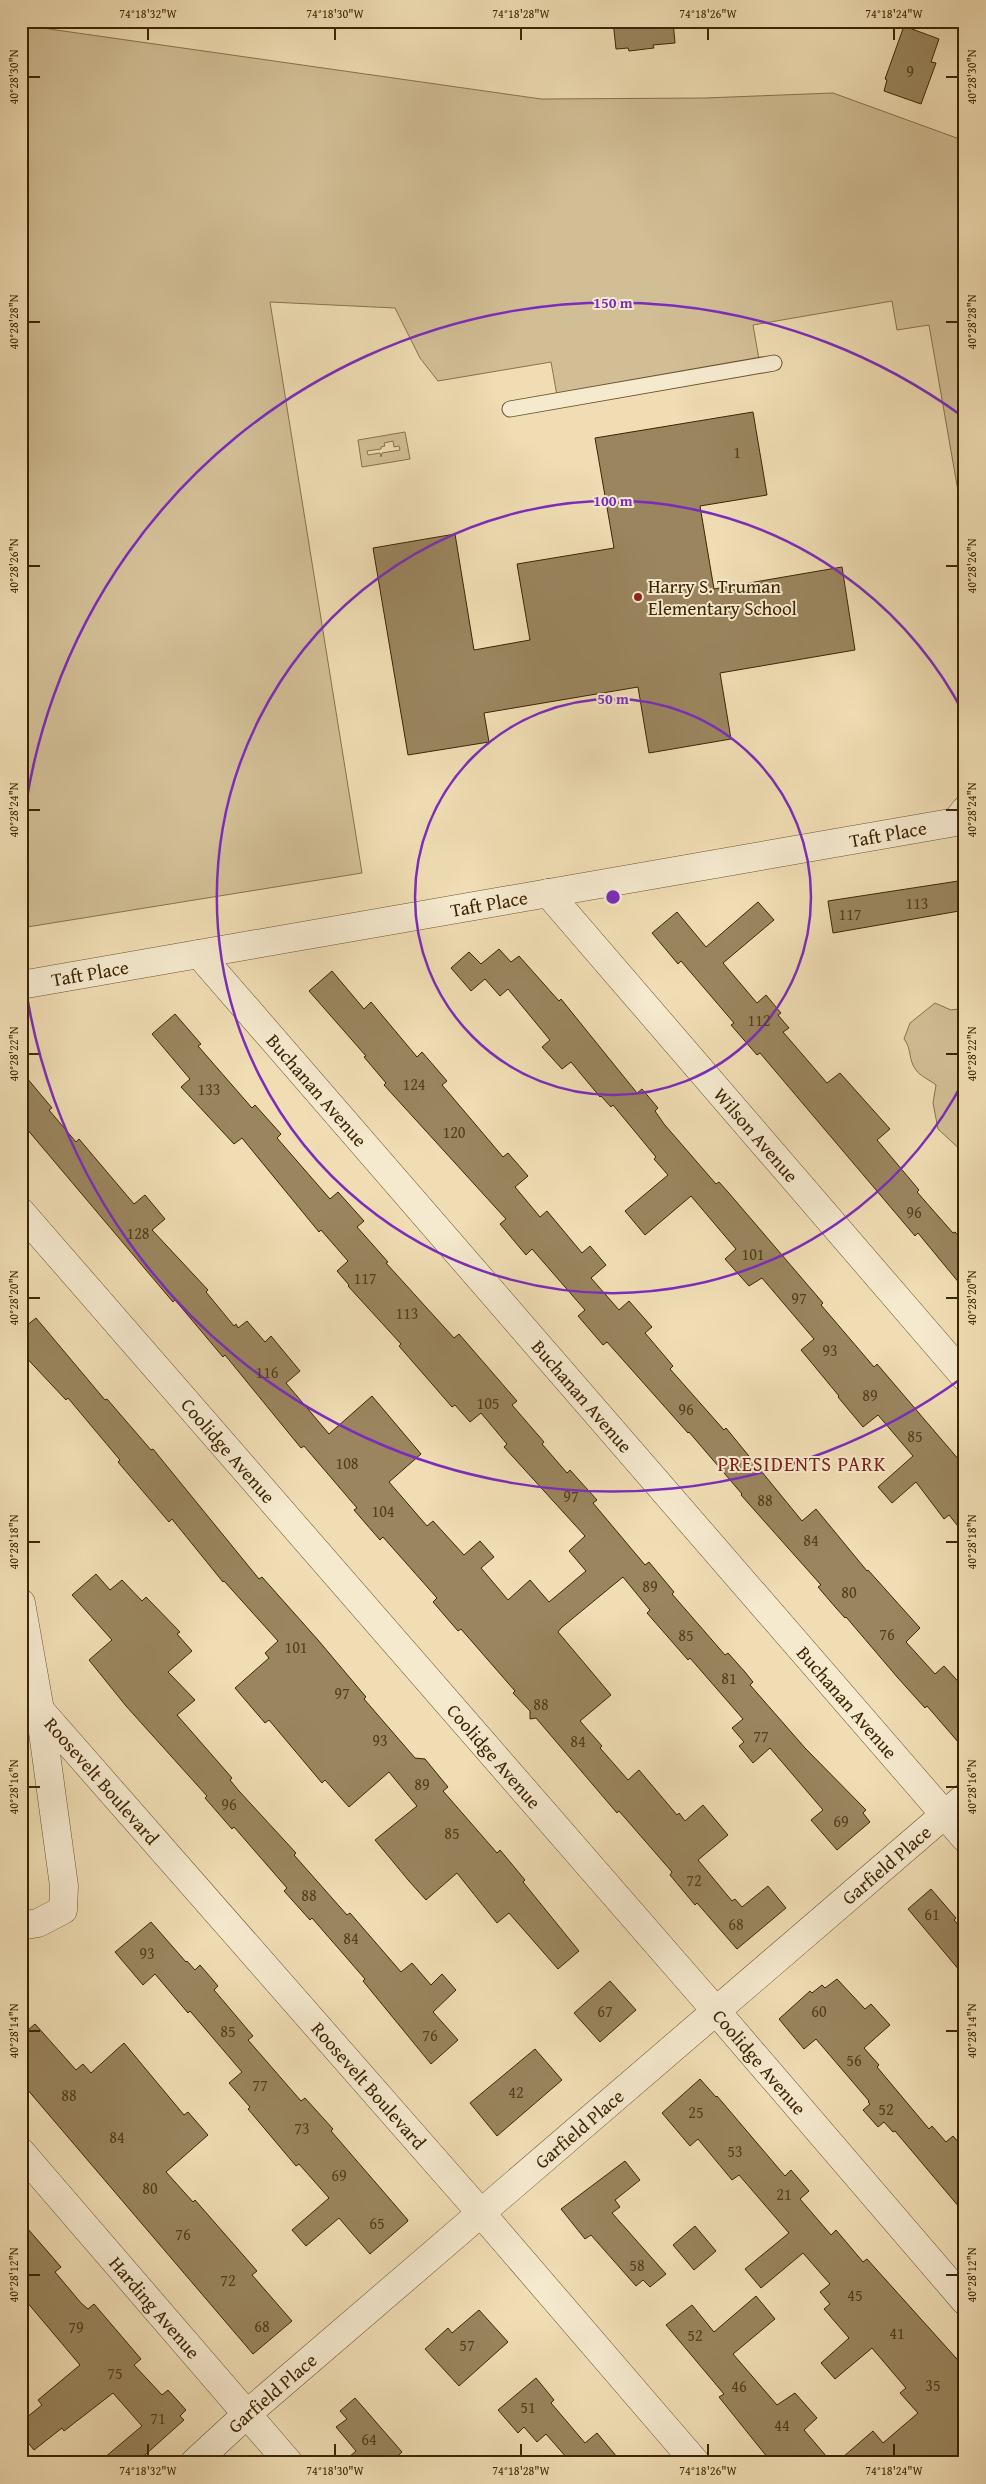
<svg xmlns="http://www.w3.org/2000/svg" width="986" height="2484" font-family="'Gentium Book Plus',serif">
<rect width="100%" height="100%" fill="#f0ddb3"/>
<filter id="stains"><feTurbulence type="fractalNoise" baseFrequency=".004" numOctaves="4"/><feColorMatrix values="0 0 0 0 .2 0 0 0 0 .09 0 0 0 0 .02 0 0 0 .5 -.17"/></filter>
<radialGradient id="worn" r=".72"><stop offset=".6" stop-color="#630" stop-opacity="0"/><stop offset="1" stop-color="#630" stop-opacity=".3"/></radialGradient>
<g fill="#d2be95" stroke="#88724c" fill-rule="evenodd">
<polygon points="21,25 541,99 705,98 833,93 965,141 965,514 958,491 929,325 897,330 892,301 753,325 760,365 558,401 551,362 438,381 420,358 395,308 270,302 362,873 21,928"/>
<path d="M405 432 410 459 362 467 358 440ZM393 441 394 447 399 446 400 450 382 453 381 457 380 453 368 455 367 451 381 449V447L385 446 384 443Z"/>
<path d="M935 1003 951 1010 965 1008V1154L938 1129 933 1103 936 1085C930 1080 920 1076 916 1070 908 1060 912 1049 904 1039L910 1023Z"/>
</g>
<g fill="#9a855e" stroke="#3d2502">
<polygon points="613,21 673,21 675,43 653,45 654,48 629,51 628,48 616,49"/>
<polygon points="904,26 939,39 931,62 936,63 921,104 884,91 887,80 885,79"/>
<polygon points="753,412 767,495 700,506 714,589 842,567 855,650 720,673 731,739 649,753 638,687 484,713 489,742 408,755 373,548 455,534 474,650 530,640 517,564 614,548 595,438"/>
<polygon points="965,880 965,910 833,933 828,901"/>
<polygon points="758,902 774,920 723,963 757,1003 766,995 781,1013 778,1015 789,1028 783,1032 827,1083 840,1073 890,1129 877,1140 919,1190 917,1192 953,1233 955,1232 965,1243 965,1290 918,1233 915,1236 760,1053 757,1055 731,1025 734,1023 681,961 678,964 652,933 677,912 706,947"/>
<polygon points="499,949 511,962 519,956 559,1001 561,999 637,1093 642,1089 658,1108 655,1111 664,1124 716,1184 719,1182 728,1192 823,1303 821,1305 874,1367 877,1364 965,1467 965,1535 949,1515 944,1519 916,1482 892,1503 878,1487 913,1456 878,1415 863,1427 838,1397 839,1396 801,1350 814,1339 762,1278 749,1286 725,1259 736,1249 691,1196 645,1235 625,1211 668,1175 654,1159 656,1157 613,1105 611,1107 601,1096 600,1097 571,1062 562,1069 542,1047 550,1040 508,989 500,996 485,979 471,991 451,968 469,952 481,964"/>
<polygon points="332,971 364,1009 371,1002 417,1057 422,1052 447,1081 442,1085 503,1157 508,1153 528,1176 515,1187 540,1217 547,1211 582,1253 590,1246 606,1265 591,1278 619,1310 629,1301 652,1327 645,1333 673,1366 670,1369 724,1430 726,1428 802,1521 816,1509 867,1571 868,1570 920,1628 906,1642 935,1674 944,1666 965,1689 965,1750 927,1706 925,1708 898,1678 846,1617 845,1618 836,1608 818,1587 821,1585 741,1495 742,1494 689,1432 688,1433 607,1342 603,1345 578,1316 585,1310 532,1249 526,1255 500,1224 506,1219 384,1085 386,1083 364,1057 366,1056 309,991"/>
<polygon points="175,1014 201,1044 198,1046 252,1108 255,1105 281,1134 277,1138 330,1199 338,1192 364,1221 357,1227 388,1262 386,1263 454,1338 459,1334 517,1401 512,1405 544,1442 542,1444 567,1473 570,1470 597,1500 593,1503 645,1565 649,1562 674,1592 672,1594 725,1655 728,1653 745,1672 753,1682 750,1685 805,1748 866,1810 863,1813 870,1822 837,1850 811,1820 823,1810 770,1748 753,1763 739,1746 744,1742 732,1728 743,1719 690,1658 688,1660 647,1613 650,1610 623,1577 561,1628 558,1632 611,1695 580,1721 602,1746 600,1748 628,1780 639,1770 677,1815 679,1813 685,1821 703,1805 728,1835 698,1860 732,1901 735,1899 742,1907 768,1886 786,1908 737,1949 697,1903 695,1905 670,1875 672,1872 619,1811 617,1813 536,1718 530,1719 530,1711 513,1693 515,1691 461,1629 458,1631 433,1602 437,1598 383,1537 380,1540 354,1510 357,1508 304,1446 301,1448 225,1355 223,1357 175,1300 173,1302 21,1122 21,1071 52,1108 49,1110 76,1142 79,1139 134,1204 145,1195 165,1219 152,1230 208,1290 206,1292 234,1326 236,1324 238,1328 247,1321 265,1342 271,1336 300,1371 286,1383 329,1434 372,1396 421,1454 389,1482 427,1526 433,1521 464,1555 480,1541 494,1557 481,1568 508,1600 530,1580 549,1602 586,1571 569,1551 585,1536 504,1447 507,1444 481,1413 470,1422 455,1405 452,1407 399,1346 401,1344 348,1286 349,1285 337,1271 348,1261 321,1230 319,1232 242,1138 234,1144 181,1087 190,1079 152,1034"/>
<polygon points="36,1318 105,1400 107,1399 151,1450 153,1449 259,1579 262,1577 318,1640 366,1697 364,1699 415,1758 425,1759 448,1787 443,1791 497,1853 500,1850 525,1880 523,1882 579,1951 558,1969 509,1913 497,1923 457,1873 426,1900 409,1881 375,1840 417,1806 389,1772 349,1807 325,1780 322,1783 269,1720 265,1723 235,1688 269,1658 265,1653 278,1641 224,1581 223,1582 172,1519 169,1522 118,1462 120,1460 68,1398 66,1400 21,1352 21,1330"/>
<polygon points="96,1574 110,1590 122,1580 142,1601 146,1597 180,1632 177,1634 192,1651 168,1672 195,1700 177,1715 232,1778 230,1780 239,1791 296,1853 294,1855 347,1915 350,1913 401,1972 412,1963 431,1985 442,1974 456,1990 433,2012 458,2040 431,2064 363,1981 365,1979 312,1918 310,1920 284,1891 287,1888 234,1827 232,1829 205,1798 207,1796 126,1706 89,1660 112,1640 72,1595"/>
<polygon points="931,1889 956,1918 954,1920 962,1929 965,1926 965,1977 908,1909"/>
<polygon points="151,1922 186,1962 187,1961 195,1970 200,1965 218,1986 214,1990 253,2036 248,2040 301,2101 305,2098 333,2129 331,2131 407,2219 408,2221 370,2254 339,2218 306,2246 292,2230 329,2198 299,2164 296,2166 248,2109 250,2107 229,2083 242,2072 190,2011 188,2013 155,1974 143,1985 115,1952"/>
<polygon points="837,1979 865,2009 871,2004 890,2025 864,2048 879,2065 877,2067 929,2129 932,2126 946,2142 953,2136 965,2150 965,2214 895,2131 893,2132 884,2122 878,2127 863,2110 870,2104 868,2102 869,2101 816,2039 804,2049 779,2019 810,1991 812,1993 822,1985 825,1988"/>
<polygon points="610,1981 636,2010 600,2042 574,2013"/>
<polygon points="35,2024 76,2070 83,2064 91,2073 124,2043 184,2115 188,2112 208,2135 166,2172 193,2202 195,2200 257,2271 252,2275 292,2321 253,2354 21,2082 21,2036"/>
<polygon points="535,2049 562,2080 497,2136 470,2103"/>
<polygon points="700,2079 716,2097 717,2096 785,2176 791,2170 809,2191 800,2199 831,2235 836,2230 863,2262 867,2259 965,2368 965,2463 836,2463 873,2431 883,2443 918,2413 900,2393 906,2388 872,2348 835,2379 821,2363 849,2338 824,2309 830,2304 820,2292 830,2284 803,2253 761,2288 745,2269 789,2233 739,2175 732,2180 698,2139 690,2146 662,2113"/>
<polygon points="625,2161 640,2180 615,2200 620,2207 612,2213 666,2274 650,2287 643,2280 636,2286 591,2235 585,2239 561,2209"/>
<polygon points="21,2221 61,2267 55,2272 81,2303 88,2309 94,2304 141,2359 134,2365 162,2395 168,2390 186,2410 180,2416 184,2420 136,2463 98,2463 142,2426 113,2393 64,2431 62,2428 34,2450 21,2434 21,2422 42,2405 38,2400 80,2365 21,2295"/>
<polygon points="695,2226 716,2251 694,2270 673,2245"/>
<polygon points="756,2296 775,2319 733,2354 777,2405 795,2393 817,2418 804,2430 832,2463 772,2463 719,2397 724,2394 666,2325 692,2305 714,2332"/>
<polygon points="479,2310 508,2342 459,2386 425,2349 448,2328 452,2333"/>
<polygon points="536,2378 554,2400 551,2403 585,2443 597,2433 622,2463 562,2463 567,2458 546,2434 537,2442 524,2427 518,2433 498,2410"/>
<polygon points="355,2398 402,2452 390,2463 342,2463 356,2451 336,2427 347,2419 340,2411"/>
</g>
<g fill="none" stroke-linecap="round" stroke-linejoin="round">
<g stroke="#6a532e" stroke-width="17">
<polyline id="service" points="510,409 774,363"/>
</g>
<g stroke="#6a532e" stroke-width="29">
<g id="minor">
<path id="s1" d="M548 893 965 1377"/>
<path id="s2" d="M199 954 965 1838"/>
<path id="s3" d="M21 985 956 822 965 810"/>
<path id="s4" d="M21 1212 716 2011 965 2301"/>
<polyline points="21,1603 40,1710 64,1886 63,1910 38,1923 21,1926"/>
<path id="s5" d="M40 1710 481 2213 696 2463"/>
<path id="s6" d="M21 2152 289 2463"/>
<path id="s7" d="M194 2463 247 2414 965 1797"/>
</g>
</g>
<use href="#service" stroke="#f5e9ce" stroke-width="15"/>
<use href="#minor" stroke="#f5e9ce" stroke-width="28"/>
</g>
<path fill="none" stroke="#3d2502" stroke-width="2" d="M148 28V40M335 28V40M521 28V40M708 28V40M894 28V40M28 77H40M946 77H958M28 322H40M946 322H958M28 566H40M946 566H958M28 810H40M946 810H958M28 1054H40M946 1054H958M28 1298H40M946 1298H958M28 1542H40M946 1542H958M28 1787H40M946 1787H958M28 2031H40M946 2031H958M28 2275H40M946 2275H958M148 2444V2456M335 2444V2456M521 2444V2456M708 2444V2456M894 2444V2456"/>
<g fill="none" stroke="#7b2cbf" stroke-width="2.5">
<circle cx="613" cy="897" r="198"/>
<path d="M964 1080A396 396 0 1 1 964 714"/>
<path d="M962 1378A594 594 0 0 1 21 949M21 845A594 594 0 0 1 962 416"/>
</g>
<circle fill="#8f2418" stroke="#f5e9ce" stroke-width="2" cx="638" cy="597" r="5"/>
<g text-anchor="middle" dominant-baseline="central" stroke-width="4" stroke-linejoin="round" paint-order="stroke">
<g font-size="16" fill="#543d19">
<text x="910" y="71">9</text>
<text x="737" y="452">1</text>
<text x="917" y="903">113</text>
<text x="850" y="914">117</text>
<text x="759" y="1020">112</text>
<text x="414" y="1084">124</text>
<text x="209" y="1089">133</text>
<text x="454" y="1132">120</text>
<text x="914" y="1212">96</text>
<text x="138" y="1233">128</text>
<text x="753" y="1254">101</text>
<text x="365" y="1278">117</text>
<text x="799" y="1298">97</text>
<text x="407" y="1313">113</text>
<text x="830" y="1350">93</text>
<text x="267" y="1372">116</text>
<text x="870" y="1395">89</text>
<text x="488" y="1403">105</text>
<text x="686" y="1409">96</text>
<text x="915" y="1436">85</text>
<text x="347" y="1463">108</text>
<text x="571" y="1496">97</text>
<text x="765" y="1500">88</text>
<text x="383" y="1511">104</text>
<text x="811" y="1540">84</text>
<text x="650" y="1586">89</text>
<text x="849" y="1592">80</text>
<text x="887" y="1634">76</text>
<text x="686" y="1635">85</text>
<text x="296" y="1647">101</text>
<text x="729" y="1678">81</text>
<text x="342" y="1693">97</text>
<text x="541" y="1704">88</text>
<text x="761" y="1736">77</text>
<text x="380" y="1740">93</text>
<text x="578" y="1741">84</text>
<text x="422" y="1784">89</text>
<text x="229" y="1804">96</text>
<text x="841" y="1821">69</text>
<text x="452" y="1833">85</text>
<text x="694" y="1880">72</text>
<text x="309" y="1895">88</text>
<text x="932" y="1914">61</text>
<text x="736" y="1924">68</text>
<text x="351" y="1938">84</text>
<text x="147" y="1953">93</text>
<text x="605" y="2011">67</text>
<text x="819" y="2011">60</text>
<text x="228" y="2031">85</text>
<text x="430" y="2035">76</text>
<text x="854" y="2060">56</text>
<text x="260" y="2085">77</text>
<text x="516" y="2092">42</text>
<text x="69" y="2095">88</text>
<text x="886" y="2109">52</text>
<text x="696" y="2112">25</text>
<text x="302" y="2128">73</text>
<text x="117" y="2137">84</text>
<text x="735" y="2151">53</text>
<text x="339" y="2175">69</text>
<text x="150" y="2188">80</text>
<text x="784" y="2194">21</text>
<text x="377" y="2223">65</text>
<text x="183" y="2234">76</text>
<text x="637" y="2265">58</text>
<text x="228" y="2280">72</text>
<text x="855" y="2295">45</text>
<text x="262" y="2326">68</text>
<text x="76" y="2327">79</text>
<text x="897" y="2333">41</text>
<text x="695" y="2335">52</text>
<text x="467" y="2345">57</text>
<text x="115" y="2373">75</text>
<text x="933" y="2385">35</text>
<text x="739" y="2386">46</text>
<text x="528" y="2407">51</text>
<text x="158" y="2418">71</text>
<text x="782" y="2425">44</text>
<text x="369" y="2439">64</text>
</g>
<g font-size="19" fill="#3d2502" stroke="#f5e9ce" text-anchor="start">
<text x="648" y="586">Harry S. Truman<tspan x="648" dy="22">Elementary School</tspan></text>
</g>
<g font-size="19" fill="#3d2502" stroke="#f5e9ce">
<text stroke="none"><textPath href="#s3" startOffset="880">Taft Place</textPath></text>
<text stroke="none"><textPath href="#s3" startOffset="475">Taft Place</textPath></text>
<text stroke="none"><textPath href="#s3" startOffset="70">Taft Place</textPath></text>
<text stroke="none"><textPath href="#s2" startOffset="180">Buchanan Avenue</textPath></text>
<text stroke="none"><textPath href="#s1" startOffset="319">Wilson Avenue</textPath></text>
<text stroke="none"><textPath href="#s2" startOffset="585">Buchanan Avenue</textPath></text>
<text stroke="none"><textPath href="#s4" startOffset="316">Coolidge Avenue</textPath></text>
<text stroke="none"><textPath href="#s2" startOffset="990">Buchanan Avenue</textPath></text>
<text stroke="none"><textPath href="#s4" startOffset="721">Coolidge Avenue</textPath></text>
<text stroke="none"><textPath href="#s5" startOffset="94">Roosevelt Boulevard</textPath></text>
<text stroke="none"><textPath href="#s7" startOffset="915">Garfield Place</textPath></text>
<text stroke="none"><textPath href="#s4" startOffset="1126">Coolidge Avenue</textPath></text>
<text stroke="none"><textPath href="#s5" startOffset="499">Roosevelt Boulevard</textPath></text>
<text stroke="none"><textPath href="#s7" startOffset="510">Garfield Place</textPath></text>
<text stroke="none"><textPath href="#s6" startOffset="205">Harding Avenue</textPath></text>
<text stroke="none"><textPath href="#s7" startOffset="105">Garfield Place</textPath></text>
</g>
<g font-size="20" letter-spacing="1" fill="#7a1f14" stroke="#f5e9ce">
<text x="802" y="1463">PRESIDENTS PARK</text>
</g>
</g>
<circle cx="613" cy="897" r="8" fill="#7b2cbf" stroke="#f5e9ce" stroke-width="2.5"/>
<g font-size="15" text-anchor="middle" font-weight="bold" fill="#7b2cbf" stroke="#f5e9ce" stroke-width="4" stroke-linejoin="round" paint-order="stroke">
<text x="613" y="308">150 m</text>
<text x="613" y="506">100 m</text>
<text x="613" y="704">50 m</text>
</g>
<rect width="986" height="2484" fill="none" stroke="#f0ddb3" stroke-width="55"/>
<rect x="28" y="28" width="930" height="2428" fill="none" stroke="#3d2502" stroke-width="2"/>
<g font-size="12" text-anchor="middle" fill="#3d2502">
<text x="148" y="18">74°18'32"W</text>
<text x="335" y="18">74°18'30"W</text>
<text x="521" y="18">74°18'28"W</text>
<text x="708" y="18">74°18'26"W</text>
<text x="894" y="18">74°18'24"W</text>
<text transform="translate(14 77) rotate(-90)" y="4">40°28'30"N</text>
<text transform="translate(972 77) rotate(-90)" y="4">40°28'30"N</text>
<text transform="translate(14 322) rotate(-90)" y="4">40°28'28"N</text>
<text transform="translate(972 322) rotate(-90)" y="4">40°28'28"N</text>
<text transform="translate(14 566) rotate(-90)" y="4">40°28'26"N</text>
<text transform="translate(972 566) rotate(-90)" y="4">40°28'26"N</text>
<text transform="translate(14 810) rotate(-90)" y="4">40°28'24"N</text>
<text transform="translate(972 810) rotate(-90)" y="4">40°28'24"N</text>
<text transform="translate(14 1054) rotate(-90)" y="4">40°28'22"N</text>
<text transform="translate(972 1054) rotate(-90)" y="4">40°28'22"N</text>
<text transform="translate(14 1298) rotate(-90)" y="4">40°28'20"N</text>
<text transform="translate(972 1298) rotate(-90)" y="4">40°28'20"N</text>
<text transform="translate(14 1542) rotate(-90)" y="4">40°28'18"N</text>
<text transform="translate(972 1542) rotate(-90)" y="4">40°28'18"N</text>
<text transform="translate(14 1787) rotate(-90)" y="4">40°28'16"N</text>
<text transform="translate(972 1787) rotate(-90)" y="4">40°28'16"N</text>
<text transform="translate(14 2031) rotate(-90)" y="4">40°28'14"N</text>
<text transform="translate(972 2031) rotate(-90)" y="4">40°28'14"N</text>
<text transform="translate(14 2275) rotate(-90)" y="4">40°28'12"N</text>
<text transform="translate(972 2275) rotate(-90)" y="4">40°28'12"N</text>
<text x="148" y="2475">74°18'32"W</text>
<text x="335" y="2475">74°18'30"W</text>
<text x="521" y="2475">74°18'28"W</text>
<text x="708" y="2475">74°18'26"W</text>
<text x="894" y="2475">74°18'24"W</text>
</g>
<rect width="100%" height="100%" filter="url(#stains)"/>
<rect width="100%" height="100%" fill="url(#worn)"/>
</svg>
